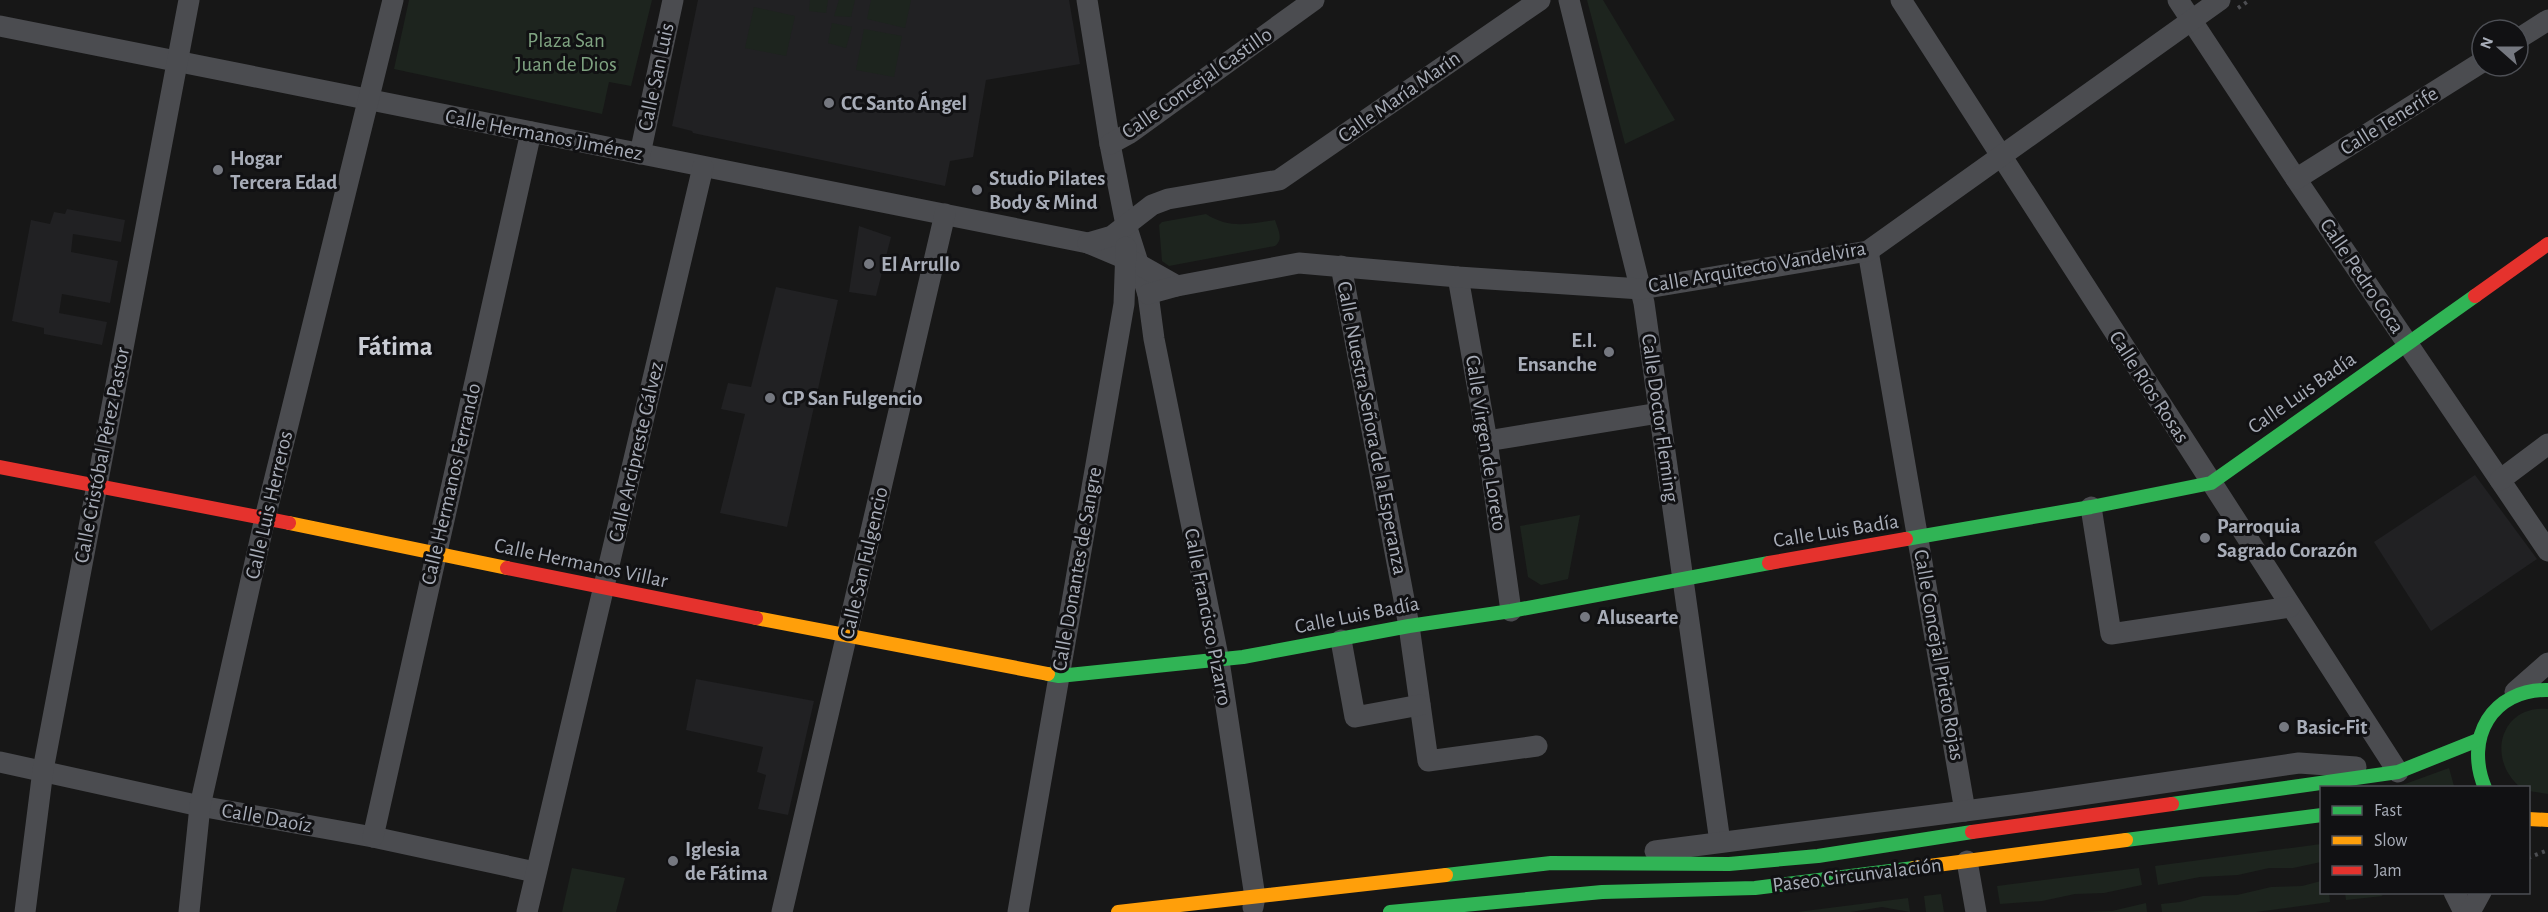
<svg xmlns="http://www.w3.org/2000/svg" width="2548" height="912" font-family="'Alegreya Sans',sans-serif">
<rect width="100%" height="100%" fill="#171717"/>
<g fill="#212123">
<polygon points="698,0 1069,0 1080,64 986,80 973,157 950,161 945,186 693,133 692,131 672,126"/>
<polygon points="67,209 125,220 121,242 73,234 71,252 118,261 110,303 62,294 59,313 107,322 102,345 44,334 44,328 12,321 31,220 50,224 54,212 65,214"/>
<polygon points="859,226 891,237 876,296 849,292"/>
<polygon points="776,287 838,300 787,527 720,513 745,414 721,409 728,383 751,387"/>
<polygon points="2475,475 2537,559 2431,631 2374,542"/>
<polygon points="696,679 814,701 788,815 758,809 766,775 757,772 763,747 686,730"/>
</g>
<g fill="#1d241e">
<polygon points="409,0 652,0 631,86 609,82 602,114 394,69"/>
<polygon points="810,0 828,0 826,13 809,11"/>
<polygon points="839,0 855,0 851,17 834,16"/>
<polygon points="871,0 911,0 905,28 867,19"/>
<polygon points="1587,0 1603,0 1675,120 1625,144"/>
<polygon points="754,7 795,16 786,56 745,48"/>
<polygon points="832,23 852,27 846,48 828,43"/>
<polygon points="864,29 902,36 894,77 856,70"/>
<path d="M1206 214C1229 229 1249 224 1275 220 1278 230 1284 239 1275 246L1169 266 1162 261 1159 225 1162 222Z"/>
<polygon points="1580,515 1568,579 1541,585 1528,577 1520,526"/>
<path d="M2548 709V794L2529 791 2528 788 2520 787C2485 757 2502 704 2548 709Z"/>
<polygon points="2449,768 2454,786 2384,788 2405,784"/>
<polygon points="2321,844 2321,862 2293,868 2269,868 2238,875 2200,877 2158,885 2155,866"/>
<polygon points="572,868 625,878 616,912 562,912"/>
<polygon points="2139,868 2142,885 2104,893 2075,894 2042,901 2000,904 1997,886"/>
<polygon points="2321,881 2322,892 2329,893 2330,902 2256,912 2162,912 2161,904 2180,902 2203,896 2237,895 2271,887 2302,886"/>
<polygon points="2345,893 2378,893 2383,896 2346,900"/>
<polygon points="1941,894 1944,912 1926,912 1924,896"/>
<polygon points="1908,898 1910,912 1882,907 1851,912 1797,912"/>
<polygon points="2146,903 2147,912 2081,912 2112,911"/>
</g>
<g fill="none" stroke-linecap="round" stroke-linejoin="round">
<g stroke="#4d4e52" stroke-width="4" stroke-dasharray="3 4.5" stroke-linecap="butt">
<polyline points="2238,8 2250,0"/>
<polyline points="2528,858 2548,850"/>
</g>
<g stroke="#4b4c50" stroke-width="21">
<polyline points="1087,0 1110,144 1126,225 1148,294 1154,339 1219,661 1255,897 1253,907"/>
<polyline points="1569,0 1644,303 1720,842"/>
<polyline points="1901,0 2398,772"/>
<polyline points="2178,0 2296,179 2548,551"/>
<polyline points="0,26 1088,243 1138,264 1177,286"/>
<polyline points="2518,39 2548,20"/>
<polyline points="1110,144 1130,133 1314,0"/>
<polyline points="640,154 673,0"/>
<polyline points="2296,179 2482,62"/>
<polyline points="1088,243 1112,236 1152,205 1168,199 1279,180 1540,0"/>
<polyline points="1868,251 1965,811"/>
<polyline points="1341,266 1409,626 1428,761 1537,746"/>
<polyline points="1458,277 1487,441 1511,611"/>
<polyline points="1148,294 1177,286 1299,263 1458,277 1641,289 1868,251 2220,0"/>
<polyline points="1487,441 1659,413"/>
<polyline points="2500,480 2548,444"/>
<polyline points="2091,507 2111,634 2290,607"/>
<polyline points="1341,640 1355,717 1420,705"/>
<polyline points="2515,692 2548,663"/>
<polyline points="0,762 200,806 373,837 535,872"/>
<polyline points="373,837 531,132"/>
<polyline points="1655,851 2019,804 2299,763 2356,767"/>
<polyline points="1967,861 1976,912"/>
<polyline points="2454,892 2464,912"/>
<polyline points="25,912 43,770 189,0"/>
<polyline points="189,912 200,806 265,518 393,0"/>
<polyline points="527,912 703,167"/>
<polyline points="782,912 945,214"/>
<polyline points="1018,912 1124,304 1126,247"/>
<polyline points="2470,912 2481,892"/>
</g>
<g stroke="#30b455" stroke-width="14">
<polyline points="1906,539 2091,507 2211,483 2475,296"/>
<polyline points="1048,674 1059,676 1243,657 1409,626 1511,611 1769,563"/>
<path d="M2485 788C2464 738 2492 689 2548 690"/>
<polyline points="2172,804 2398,772 2478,740"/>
<polyline points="2126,840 2322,815"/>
<polyline points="1446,875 1551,863 1729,864 1818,856 1972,832"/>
<polyline points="1390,912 1602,892 1755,888 1914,868"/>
</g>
<g stroke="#ff9f0a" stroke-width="14">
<polyline points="289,523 507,568"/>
<polyline points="756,618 1048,674"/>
<polyline points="2528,819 2548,820"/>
<polyline points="1914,868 2126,840"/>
<polyline points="1118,912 1446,875"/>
</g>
<g stroke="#e5322d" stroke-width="14">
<polyline points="2475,296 2548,244"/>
<polyline points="0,467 289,523"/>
<polyline points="1769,563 1906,539"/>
<polyline points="507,568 756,618"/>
<polyline points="1972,832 2172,804"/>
</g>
</g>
<g fill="#757880" stroke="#111113" stroke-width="2">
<circle cx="829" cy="103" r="6"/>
<circle cx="218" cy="170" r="6"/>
<circle cx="977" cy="190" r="6"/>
<circle cx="869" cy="264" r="6"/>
<circle cx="1609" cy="352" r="6"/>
<circle cx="770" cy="398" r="6"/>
<circle cx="2205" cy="538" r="6"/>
<circle cx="1585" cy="617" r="6"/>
<circle cx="2284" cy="727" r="6"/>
<circle cx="673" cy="861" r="6"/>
</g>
<g text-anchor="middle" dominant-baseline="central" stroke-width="6" stroke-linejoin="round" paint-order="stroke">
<g font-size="21" fill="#7fa381" stroke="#111113">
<text x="566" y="40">Plaza San<tspan x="566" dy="24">Juan de Dios</tspan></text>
</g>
<g font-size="21" fill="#a8adb8" stroke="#111113">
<text transform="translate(656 77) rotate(-78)">Calle San Luis</text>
<text transform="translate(1197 83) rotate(-35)">Calle Concejal Castillo</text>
<text transform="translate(1399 97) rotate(-35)">Calle María Marín</text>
<text transform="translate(2389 121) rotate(-32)">Calle Tenerife</text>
<text transform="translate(544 135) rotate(11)">Calle Hermanos Jiménez</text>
<text transform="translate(1757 267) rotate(-10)">Calle Arquitecto Vandelvira</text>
<text transform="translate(2362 276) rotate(56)">Calle Pedro Coca</text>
<text transform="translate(2149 387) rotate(57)">Calle Ríos Rosas</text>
<text transform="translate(2302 393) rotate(-35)">Calle Luis Badía</text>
<text transform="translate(1660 418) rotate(82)">Calle Doctor Fleming</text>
<text transform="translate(1372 428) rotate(79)">Calle Nuestra Señora de la Esperanza</text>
<text transform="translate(1486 443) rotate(81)">Calle Virgen de Loreto</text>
<text transform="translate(636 452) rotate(-77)">Calle Arcipreste Gálvez</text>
<text transform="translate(102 455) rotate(-79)">Calle Cristóbal Pérez Pastor</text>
<text transform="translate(451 484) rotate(-77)">Calle Hermanos Ferrando</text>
<text transform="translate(269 505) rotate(-77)">Calle Luis Herreros</text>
<text transform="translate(1836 531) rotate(-9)">Calle Luis Badía</text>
<text transform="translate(581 563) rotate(12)">Calle Hermanos Villar</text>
<text transform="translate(864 563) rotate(-77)">Calle San Fulgencio</text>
<text transform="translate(1077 569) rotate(-80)">Calle Donantes de Sangre</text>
<text transform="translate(1357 615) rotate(-11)">Calle Luis Badía</text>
<text transform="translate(1208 617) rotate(79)">Calle Francisco Pizarro</text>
<text transform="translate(1939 655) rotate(80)">Calle Concejal Prieto Rojas</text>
<text transform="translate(267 818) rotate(10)">Calle Daoíz</text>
<text transform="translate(1857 875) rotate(-7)">Paseo Circunvalación</text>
</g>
<g font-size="21" font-weight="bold" fill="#a8adb8" stroke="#111113" text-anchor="start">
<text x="841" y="103">CC Santo Ángel</text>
<text x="230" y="158">Hogar<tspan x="230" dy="24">Tercera Edad</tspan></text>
<text x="989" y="178">Studio Pilates<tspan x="989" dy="24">Body &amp; Mind</tspan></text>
<text x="881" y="264">El Arrullo</text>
<text x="1597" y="340" text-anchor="end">E.I.<tspan x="1597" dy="24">Ensanche</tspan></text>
<text x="782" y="398">CP San Fulgencio</text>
<text x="2217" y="526">Parroquia<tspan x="2217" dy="24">Sagrado Corazón</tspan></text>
<text x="1597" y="617">Alusearte</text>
<text x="2296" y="727">Basic-Fit</text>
<text x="685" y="849">Iglesia<tspan x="685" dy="24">de Fátima</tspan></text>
</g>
<g font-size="27" font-weight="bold" fill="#c9ccd4" stroke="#111113">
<text x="395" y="346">Fátima</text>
</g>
</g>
<rect x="2320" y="786" width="210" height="108" fill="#111113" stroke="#4d4f55" stroke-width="1.5"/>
<rect x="2332" y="806" width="30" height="9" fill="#30b455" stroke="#4d4f55" stroke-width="1.5"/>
<text x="2374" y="816" font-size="18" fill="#a8adb8">Fast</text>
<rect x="2332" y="836" width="30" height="9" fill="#ff9f0a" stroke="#4d4f55" stroke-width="1.5"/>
<text x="2374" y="846" font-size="18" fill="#a8adb8">Slow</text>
<rect x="2332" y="866" width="30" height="9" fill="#e5322d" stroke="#4d4f55" stroke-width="1.5"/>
<text x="2374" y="876" font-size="18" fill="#a8adb8">Jam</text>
<g transform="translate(2500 48) rotate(291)"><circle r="28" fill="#111113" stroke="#4d4f55" stroke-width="1.5"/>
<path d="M0-4.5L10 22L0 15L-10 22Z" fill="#757880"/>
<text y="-9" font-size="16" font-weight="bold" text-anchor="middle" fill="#a8adb8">N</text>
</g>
</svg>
